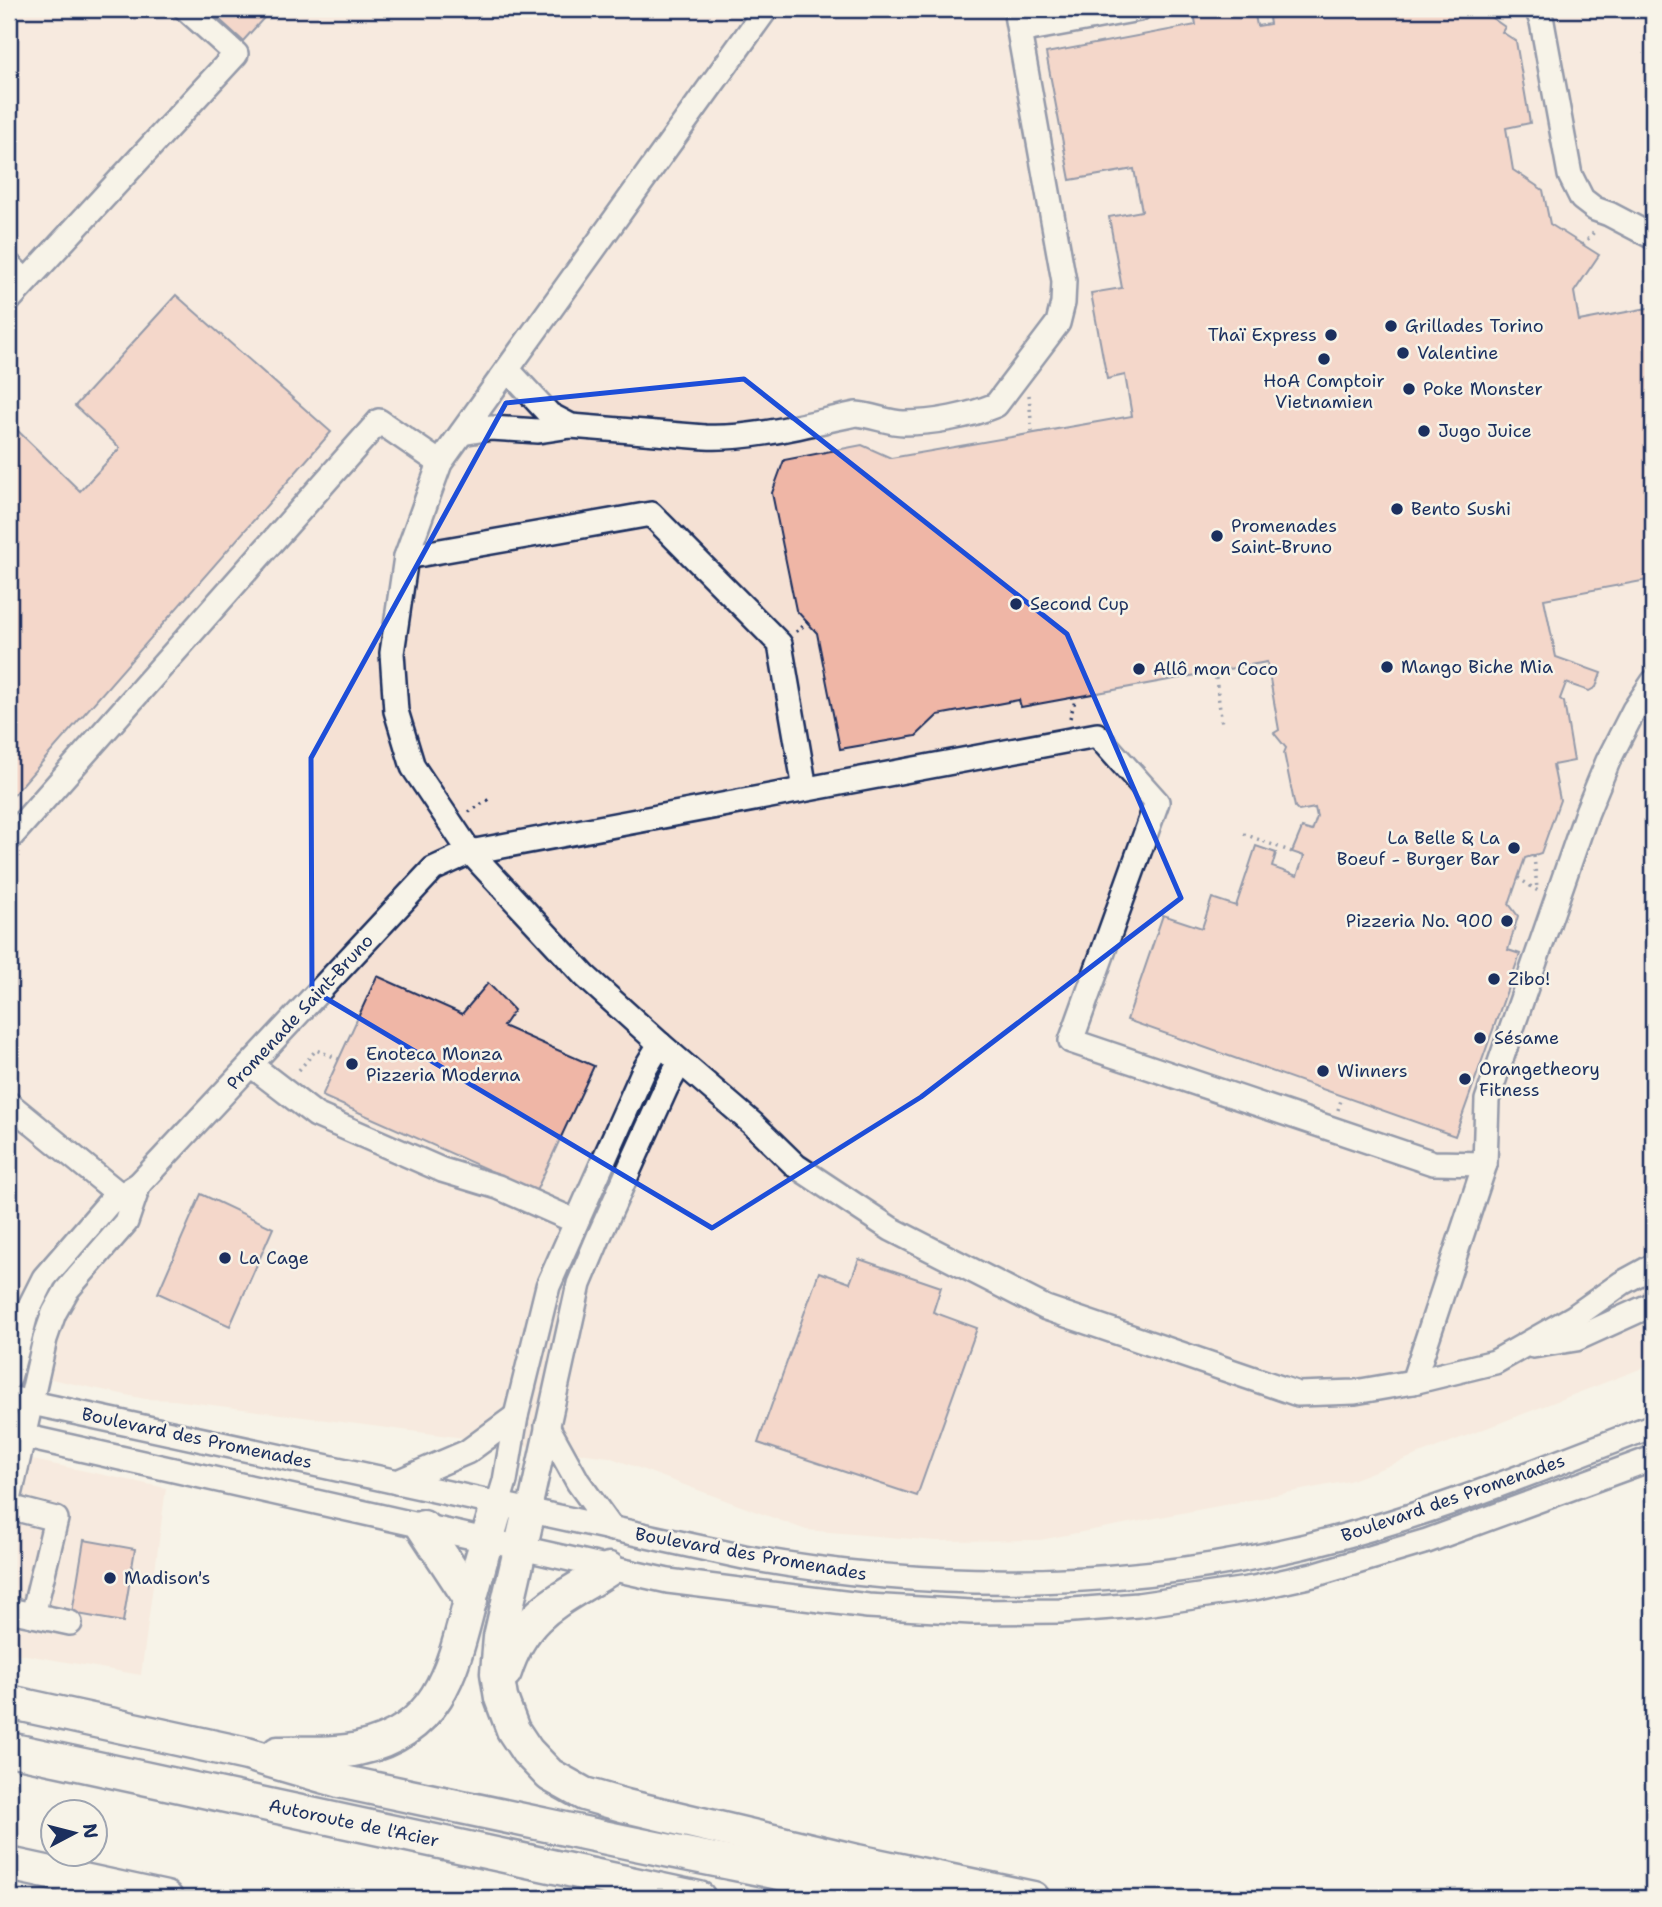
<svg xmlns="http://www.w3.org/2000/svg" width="1662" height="1907" font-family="'Shantell Sans',sans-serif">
<rect width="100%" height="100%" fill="#f7f3e8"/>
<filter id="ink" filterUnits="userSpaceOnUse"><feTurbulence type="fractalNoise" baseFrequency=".0143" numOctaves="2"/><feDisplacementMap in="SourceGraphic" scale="14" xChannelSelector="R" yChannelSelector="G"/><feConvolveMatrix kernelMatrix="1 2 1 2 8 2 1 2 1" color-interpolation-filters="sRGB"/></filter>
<g filter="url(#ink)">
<g fill="#f5e1d4">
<polygon points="9,9 1653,9 1653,1364 1349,1481 1040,1540 936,1541 806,1530 609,1457 174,1400 145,1399 9,1370"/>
<polygon points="9,1455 166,1488 141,1675 9,1652"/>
</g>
<g fill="#efb6a6" stroke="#1b2f5e" stroke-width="2">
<polygon points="208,9 272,9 243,41"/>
<polygon points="1211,9 1254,9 1257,26 1270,24 1269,18 1319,9 1328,9 1328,12 1346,9 1468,9 1473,12 1479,9 1505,27 1502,32 1516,41 1530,123 1506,128 1513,170 1543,190 1550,224 1599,255 1574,292 1579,321 1653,307 1653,579 1544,599 1556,657 1601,673 1596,687 1589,691 1566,683 1560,699 1564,702 1574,761 1553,765 1560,800 1541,853 1525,858 1509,904 1518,916 1508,950 1520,954 1455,1136 1127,1020 1163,915 1202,928 1212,898 1236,906 1256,846 1276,853 1272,867 1297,876 1304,856 1292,852 1302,828 1312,831 1317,817 1315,808 1299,811 1295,807 1284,753 1286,748 1274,733 1279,730 1267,662 1021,707 1019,700 938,715 916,736 840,749 817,633 796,610 772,493 784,460 862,445 891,458 1132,416 1125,375 1107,379 1091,293 1122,288 1109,217 1142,211 1134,169 1070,180 1046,53 1196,25 1194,12"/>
<polygon points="176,295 331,432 9,800 9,437 16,429 80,491 120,448 75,406"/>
<polygon points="377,976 462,1014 488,983 514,1010 503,1026 594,1066 536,1191 322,1096"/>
<polygon points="201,1194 273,1228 230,1326 158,1293"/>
<polygon points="859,1259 941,1287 933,1312 977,1328 917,1496 758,1443 819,1272 850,1283"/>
<polygon points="84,1540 135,1549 123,1622 72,1613"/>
</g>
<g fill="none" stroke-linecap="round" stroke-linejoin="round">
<g stroke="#1b2f5e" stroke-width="28">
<g id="minor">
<polyline points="766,9 440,463 406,557 392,653 396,711 413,767 470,852 585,976 660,1044 753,1124 796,1166 891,1229 1046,1308 1298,1394 1355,1392 1413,1382 1495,1362 1574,1317 1622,1283 1653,1266"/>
<polyline points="1537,9 1542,22 1570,175 1582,199 1595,209 1609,214 1653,237"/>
<polyline points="1019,31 1139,9"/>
<polyline points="9,265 26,281"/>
<polyline points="9,300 236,54 186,9"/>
<path d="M508 370 550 415 571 426 705 437C756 439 807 424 856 414 872 415 889 423 904 423 934 423 969 416 996 405L1058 323 1063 303 1064 281 1015 9"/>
<polyline points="462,433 491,428 538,431 571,426"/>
<polyline points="406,557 651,514 780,644 805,789"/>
<polyline points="9,839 379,421 440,463"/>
<polyline points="251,1065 316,1115 442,1170 498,1187 575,1221"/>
<polyline points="9,1104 130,1203"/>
<polyline points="1533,1346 1576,1339 1653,1304"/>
<polyline points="9,1378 26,1314 44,1278 109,1203 139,1184 433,869 470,852 1097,735 1157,802 1071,1041 1433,1163 1485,1164"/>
<polyline points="1413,1382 1485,1164 1487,1100 1505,1048 1587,812 1608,761 1634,710 1653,682"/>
<path d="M9 1398 744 1557C948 1594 1148 1591 1348 1535 1452 1506 1553 1464 1653 1426"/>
<polyline points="547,1426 578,1482 612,1529"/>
<polyline points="9,1433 668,1581 868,1606 971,1612 1060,1611 1138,1605 1254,1588 1313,1575 1427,1541 1653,1458"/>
<polyline points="397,1482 467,1452 516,1416"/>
<polyline points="9,1500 45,1339 54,1313 67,1290 126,1222 139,1184"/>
<polyline points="498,1504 505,1481 516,1416 548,1286 643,1072 660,1044"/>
<polyline points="9,1507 56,1519 33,1615 70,1623"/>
<polyline points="529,1511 579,1284 600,1234 666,1088 680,1062"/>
<polyline points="9,1610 33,1615"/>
</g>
</g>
<g stroke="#1b2f5e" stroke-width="37">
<g id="highway">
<polyline points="529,1511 500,1637 497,1673 501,1698 513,1730 527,1751 550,1775 584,1794 626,1806 857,1861 1033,1898"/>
<polyline points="423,1527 471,1600"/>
<path d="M505 1672C525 1610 560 1601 609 1569"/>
<polyline points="9,1702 247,1754 339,1781 631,1843 849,1887 941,1898"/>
<polyline points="9,1749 699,1898"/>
<path d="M278 1753C304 1752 332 1755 358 1749 441 1731 453 1667 471 1597 479 1566 488 1535 498 1504"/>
<polyline points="9,1864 166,1898"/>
</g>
</g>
<g stroke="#1b2f5e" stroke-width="3.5" stroke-dasharray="2 5" stroke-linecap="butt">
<polyline points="1302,9 1302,12"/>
<polyline points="1583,245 1594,232"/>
<polyline points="1029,395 1032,433"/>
<polyline points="796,632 808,622"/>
<polyline points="1215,671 1222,725"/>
<polyline points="1070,718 1076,697"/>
<polyline points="469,812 491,798"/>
<polyline points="1244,834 1292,852"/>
<polyline points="1534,856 1537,889"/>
<polyline points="1518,878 1538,891"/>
<polyline points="299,1070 316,1050 339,1059"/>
<polyline points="1338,1110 1342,1097"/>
</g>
<use href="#minor" stroke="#f7f3e8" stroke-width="23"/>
<use href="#highway" stroke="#f7f3e8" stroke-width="32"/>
</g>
</g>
<path d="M0 0H1662V1907H0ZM744 379 1067 634 1181 898 921 1097 712 1228 312 990 311 758 506 403Z" fill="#f7f3e8" fill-opacity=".55" fill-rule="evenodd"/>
<path fill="none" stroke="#1d4ed8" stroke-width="5" stroke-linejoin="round" d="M744 379 1067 634 1181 898 921 1097 712 1228 312 990 311 758 506 403Z"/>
<g fill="#1b2f5e" stroke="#f7f3e8" stroke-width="2.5">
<circle cx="1391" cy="326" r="7"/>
<circle cx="1331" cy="335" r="7"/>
<circle cx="1403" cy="353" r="7"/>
<circle cx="1324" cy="359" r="7"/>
<circle cx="1409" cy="389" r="7"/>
<circle cx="1424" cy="431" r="7"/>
<circle cx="1397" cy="509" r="7"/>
<circle cx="1217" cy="536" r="7"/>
<circle cx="1016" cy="604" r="7"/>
<circle cx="1387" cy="667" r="7"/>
<circle cx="1139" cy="669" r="7"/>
<circle cx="1514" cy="848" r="7"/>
<circle cx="1507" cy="921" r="7"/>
<circle cx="1494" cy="979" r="7"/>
<circle cx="1480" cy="1038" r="7"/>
<circle cx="352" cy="1064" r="7"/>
<circle cx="1323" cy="1071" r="7"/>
<circle cx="1465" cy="1079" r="7"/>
<circle cx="225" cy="1258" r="7"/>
<circle cx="110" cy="1578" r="7"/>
</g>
<g text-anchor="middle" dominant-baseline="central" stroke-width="5" stroke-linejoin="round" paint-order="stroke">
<g font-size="18" fill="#1b2f5e" stroke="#f7f3e8" text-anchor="start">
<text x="1405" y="326">Grillades Torino</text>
<text x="1317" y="335" text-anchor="end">Thaï Express</text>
<text x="1417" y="353">Valentine</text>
<text x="1324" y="381" text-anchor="middle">HoA Comptoir<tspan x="1324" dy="21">Vietnamien</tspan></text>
<text x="1423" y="389">Poke Monster</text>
<text x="1438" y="431">Jugo Juice</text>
<text x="1411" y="509">Bento Sushi</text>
<text x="1231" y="526">Promenades<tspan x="1231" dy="21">Saint-Bruno</tspan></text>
<text x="1030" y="604">Second Cup</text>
<text x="1401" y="667">Mango Biche Mia</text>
<text x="1153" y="669">Allô mon Coco</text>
<text x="1500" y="838" text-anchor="end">La Belle &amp; La<tspan x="1500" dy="21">Boeuf - Burger Bar</tspan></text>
<text x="1493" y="921" text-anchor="end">Pizzeria No. 900</text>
<text x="1508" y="979">Zibo!</text>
<text x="1494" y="1038">Sésame</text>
<text x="366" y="1054">Enoteca Monza<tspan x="366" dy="21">Pizzeria Moderna</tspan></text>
<text x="1479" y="1069">Orangetheory<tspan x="1479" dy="21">Fitness</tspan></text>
<text x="1337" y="1071">Winners</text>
<text x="239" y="1258">La Cage</text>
<text x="124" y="1578">Madison's</text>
</g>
<g font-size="18" fill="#1b2f5e" stroke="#f7f3e8">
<text transform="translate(300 1012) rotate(-47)">Promenade Saint-Bruno</text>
<text transform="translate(197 1438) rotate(12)">Boulevard des Promenades</text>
<text transform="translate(1453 1498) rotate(-19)">Boulevard des Promenades</text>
<text transform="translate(751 1554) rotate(10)">Boulevard des Promenades</text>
<text transform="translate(354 1823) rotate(12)">Autoroute de l'Acier</text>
</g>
</g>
<rect width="1662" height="1907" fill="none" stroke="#f7f3e8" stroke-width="35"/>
<rect x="18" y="18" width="1627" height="1872" fill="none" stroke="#1b2f5e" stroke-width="2.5" filter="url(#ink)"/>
<g transform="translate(74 1833) rotate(83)"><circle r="33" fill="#f7f3e8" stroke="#9fa5b1" stroke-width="2"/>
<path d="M0-5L12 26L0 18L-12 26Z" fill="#1b2f5e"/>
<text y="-10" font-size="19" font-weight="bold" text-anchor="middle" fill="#1b2f5e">N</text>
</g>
</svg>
